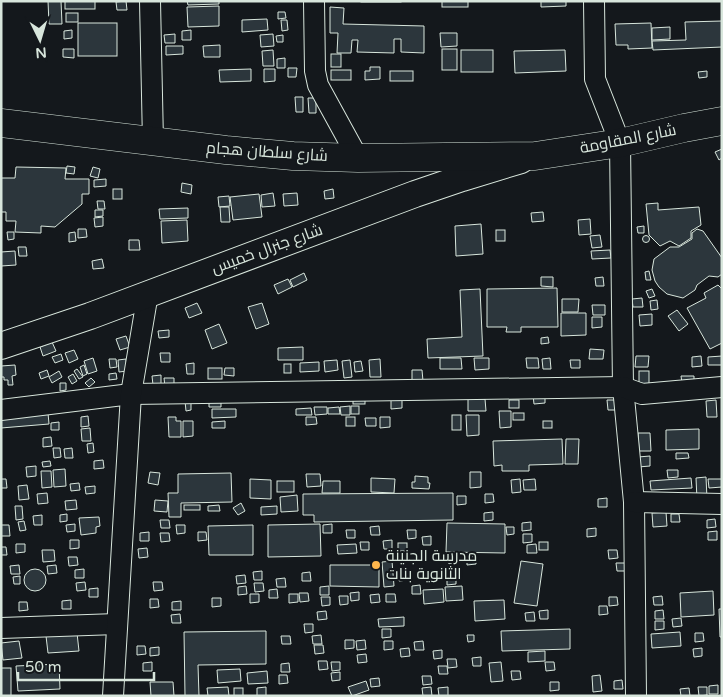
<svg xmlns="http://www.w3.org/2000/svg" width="723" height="697" font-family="'Varela Round',Cairo,sans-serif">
<rect width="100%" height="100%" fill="#14181c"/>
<g fill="#2c363c" stroke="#d8e6dc">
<polygon points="48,1 61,1 62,24 49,24"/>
<rect x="65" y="1" width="30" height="8"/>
<polygon points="126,1 127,10 117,10 116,2"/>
<polygon points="187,1 219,1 219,4 188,5"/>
<rect x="361" y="1" width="40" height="1"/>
<rect x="442" y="1" width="26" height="6"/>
<polygon points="541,1 566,1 566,6 541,7"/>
<polygon points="219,6 219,26 188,27 187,7"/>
<polygon points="330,7 344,8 343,24 424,26 424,53 401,52 401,39 394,39 394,53 357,52 358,40 352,40 351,53 337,53 338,33 330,33"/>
<polygon points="278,12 285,12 286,18 278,19"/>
<rect x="66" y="13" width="12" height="9"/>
<polygon points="267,19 268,30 242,32 242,20"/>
<polygon points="281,20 287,20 288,30 282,31"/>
<polygon points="722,21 722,47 653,50 652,41 686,40 685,22"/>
<rect x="78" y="23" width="39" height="33"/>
<polygon points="651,23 652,48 628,49 628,45 616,45 615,24"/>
<polygon points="670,27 670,39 652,40 652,28"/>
<polygon points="72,30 72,38 64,39 64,31"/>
<polygon points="191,30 191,40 182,40 182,31"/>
<polygon points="440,33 457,33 457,46 441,47"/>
<polygon points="175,34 175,43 165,43 164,35"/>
<polygon points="273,34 274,46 261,47 260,35"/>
<polygon points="283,35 283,42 277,42 276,36"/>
<polygon points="220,45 220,57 204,57 203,46"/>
<polygon points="166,46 183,46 183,54 166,55"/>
<polygon points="63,49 74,49 74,58 63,57"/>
<rect x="442" y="49" width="15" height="21"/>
<polygon points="273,50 274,66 263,66 262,51"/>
<rect x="461" y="50" width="32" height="22"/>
<polygon points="565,50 566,71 515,73 514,51"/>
<rect x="331" y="54" width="10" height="13"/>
<polygon points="285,58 285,68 277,68 277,59"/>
<polygon points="370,67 380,67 380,79 365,80 365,71 370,71"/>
<polygon points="288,68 297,68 296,77 288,77"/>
<polygon points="251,69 251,81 220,82 219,70"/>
<polygon points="264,69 275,69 275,81 264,82"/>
<rect x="331" y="70" width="20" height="10"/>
<rect x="390" y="71" width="23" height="10"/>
<polygon points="707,71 707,77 699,78 698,72"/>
<polygon points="295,97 303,97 303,112 296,112"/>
<polygon points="308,98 316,98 316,113 309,113"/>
<polygon points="722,149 722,158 719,160 715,152"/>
<polygon points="67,166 75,167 74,174 66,173"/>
<polygon points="16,167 66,168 65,179 89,179 89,194 82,194 82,204 55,227 41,226 41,233 15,232 16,221 6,221 6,212 1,212 1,178 15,178"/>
<polygon points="93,167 100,169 98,178 90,176"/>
<polygon points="106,179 106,186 94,187 94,180"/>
<polygon points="182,183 192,185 191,194 181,192"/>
<rect x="113" y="189" width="9" height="10"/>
<polygon points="333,189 334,198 325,199 324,191"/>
<polygon points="273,193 275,206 262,207 261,195"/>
<polygon points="297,193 298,205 284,206 283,194"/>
<polygon points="259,194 262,217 233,220 230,197"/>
<polygon points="229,196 230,206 219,207 218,197"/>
<polygon points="97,201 104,201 105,209 98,209"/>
<polygon points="658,203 658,210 699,207 701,225 691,231 691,238 679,246 670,241 660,246 649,235 646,204"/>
<polygon points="220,207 229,207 230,222 221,222"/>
<polygon points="188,208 188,218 160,219 159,209"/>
<polygon points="95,210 103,210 103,216 95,217"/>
<polygon points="543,212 544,221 532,222 531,213"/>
<polygon points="103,217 103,226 95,227 94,218"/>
<polygon points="590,219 591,234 579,235 578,220"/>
<polygon points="187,220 188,241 162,243 161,221"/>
<polygon points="481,224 483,254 456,256 455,226"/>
<polygon points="644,226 644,233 638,233 637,227"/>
<polygon points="78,229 86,229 87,237 78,238"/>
<polygon points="697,229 703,231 722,258 722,274 718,277 709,276 697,285 695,290 683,298 667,294 659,287 655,281 652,270 654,259 670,247 679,247 692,239 692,233"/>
<rect x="496" y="230" width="9" height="11"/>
<polygon points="7,232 14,232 14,239 8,240"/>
<polygon points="75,232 76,241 69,242 69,233"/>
<polygon points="600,235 602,247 592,248 590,236"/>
<circle cx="646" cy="239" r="3.5"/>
<polygon points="129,240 139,240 140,250 129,250"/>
<polygon points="18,247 26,247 27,256 19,256"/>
<polygon points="610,250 611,258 592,259 591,251"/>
<polygon points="15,251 16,265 1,266 1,252"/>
<polygon points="102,259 104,268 93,269 92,261"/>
<polygon points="649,271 651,280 646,280 645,272"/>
<polygon points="304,273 307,280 293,287 290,280"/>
<polygon points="541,277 553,277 553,287 541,286"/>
<polygon points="603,277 604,286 596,286 595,278"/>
<polygon points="288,279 292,287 278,294 274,285"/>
<polygon points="718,285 722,289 722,343 710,349 687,308 706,298 704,293"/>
<polygon points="557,288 558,327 521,327 521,332 506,332 507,327 487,327 487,289"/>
<polygon points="480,289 483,356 428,358 427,339 462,337 460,290"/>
<polygon points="652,289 655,296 649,298 646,291"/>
<polygon points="642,298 643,307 633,307 632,299"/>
<polygon points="562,299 579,299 578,312 562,312"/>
<polygon points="657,300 658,309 651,310 650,301"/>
<polygon points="197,303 202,313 189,318 185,308"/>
<polygon points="262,303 269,324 256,329 248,307"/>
<polygon points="592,305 605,305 605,315 593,315"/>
<polygon points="677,310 688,324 679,331 668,316"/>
<polygon points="561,313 586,313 586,335 561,336"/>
<polygon points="652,314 652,325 640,326 639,315"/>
<polygon points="592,317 602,317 602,327 592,328"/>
<polygon points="219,324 227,343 212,349 205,330"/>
<polygon points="169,330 169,337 159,338 158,331"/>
<polygon points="126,336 130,347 120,350 116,339"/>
<polygon points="548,337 549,343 541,344 541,338"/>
<polygon points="52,342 56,351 43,356 40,347"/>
<polygon points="303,347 303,360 278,360 278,348"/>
<polygon points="590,349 604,350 603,359 589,359"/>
<polygon points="74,350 78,359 69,363 65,353"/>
<polygon points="160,353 170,353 170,362 161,362"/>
<polygon points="61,354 63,360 55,363 52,357"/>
<polygon points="636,356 649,356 648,367 635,367"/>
<polygon points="701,356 702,366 692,367 692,357"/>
<polygon points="722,356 722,365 708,365 708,357"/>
<polygon points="93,358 97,371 88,374 84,361"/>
<polygon points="440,358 461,358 462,369 440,369"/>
<polygon points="474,358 489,358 489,369 475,370"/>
<polygon points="526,358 538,358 539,368 527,368"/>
<polygon points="550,358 551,369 543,369 542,359"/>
<polygon points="109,359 116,359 117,367 110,368"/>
<polygon points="126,359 127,371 119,372 118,360"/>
<polygon points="380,359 381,377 370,377 369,360"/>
<polygon points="337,360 338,370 325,372 324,361"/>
<polygon points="350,360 352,377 344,378 342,361"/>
<polygon points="570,360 580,360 580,368 571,368"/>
<polygon points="361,361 363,371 355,372 354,362"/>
<polygon points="319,362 319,371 300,372 300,363"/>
<polygon points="194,363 194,374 187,374 186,364"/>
<rect x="284" y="364" width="7" height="9"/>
<polygon points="15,365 16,375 12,376 13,385 8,385 8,380 4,380 4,377 1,377 1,366"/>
<polygon points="84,365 87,374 83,376 80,367"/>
<rect x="208" y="368" width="14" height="11"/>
<polygon points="225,368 234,368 234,376 224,375"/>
<polygon points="77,369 83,377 79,379 74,371"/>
<polygon points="47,370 49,376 41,379 39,373"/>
<polygon points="412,370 422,370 423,381 412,381"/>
<polygon points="59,371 62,377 52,383 49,377"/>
<rect x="639" y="371" width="10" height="14"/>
<polygon points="116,373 117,379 109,380 109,374"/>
<polygon points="73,374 77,381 72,384 68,377"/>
<polygon points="161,375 161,385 153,385 152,376"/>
<polygon points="681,376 694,376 694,382 682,383"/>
<polygon points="91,378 95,382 89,387 85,383"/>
<polygon points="164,378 174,378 174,387 165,387"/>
<polygon points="60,383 66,383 66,390 60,391"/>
<polygon points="533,395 545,395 545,403 534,404"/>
<polygon points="221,397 221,407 209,407 209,398"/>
<rect x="353" y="399" width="12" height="5"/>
<polygon points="468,399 485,399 486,411 468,411"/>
<polygon points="391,400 402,400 402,408 391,409"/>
<rect x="509" y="400" width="10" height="8"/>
<polygon points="607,400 618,400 618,410 608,410"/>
<polygon points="716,400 717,417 707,417 706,401"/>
<polygon points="185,401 191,401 191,410 186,411"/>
<polygon points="350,406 350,415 341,415 340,407"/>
<rect x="351" y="406" width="8" height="8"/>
<polygon points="314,407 327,407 327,414 315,415"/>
<polygon points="339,407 340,414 328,414 328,408"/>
<polygon points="311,408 312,415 296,415 296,409"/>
<polygon points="212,409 236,409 236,417 212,418"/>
<polygon points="499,411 511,411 511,427 500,428"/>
<polygon points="48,413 49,424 1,428 1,417"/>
<rect x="513" y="413" width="11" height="7"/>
<rect x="452" y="415" width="9" height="15"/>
<polygon points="466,415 479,415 479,435 467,436"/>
<polygon points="88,416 89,426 81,427 81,417"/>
<polygon points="168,417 176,417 176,421 181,421 181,437 169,437"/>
<polygon points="306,417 316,417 317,424 306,425"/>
<rect x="346" y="417" width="9" height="9"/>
<polygon points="380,417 390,417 390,427 380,428"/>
<polygon points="365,418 376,418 376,426 366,426"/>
<polygon points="183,421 193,421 193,436 183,437"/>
<polygon points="225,421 225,428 212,428 212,422"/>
<rect x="543" y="421" width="9" height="7"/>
<polygon points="59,422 59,430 51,430 51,423"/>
<polygon points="90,428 91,441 82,441 81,429"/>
<polygon points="699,429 699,449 666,450 666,430"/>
<polygon points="638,433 650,433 651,451 639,451"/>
<polygon points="51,437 52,446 43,447 43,438"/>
<polygon points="562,439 563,464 529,465 529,471 502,471 502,465 494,466 493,441"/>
<polygon points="566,439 579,439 578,464 565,464"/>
<polygon points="93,443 94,452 88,453 87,444"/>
<polygon points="53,448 60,448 61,457 54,458"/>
<polygon points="72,448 73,458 65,458 64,449"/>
<polygon points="676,453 688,453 689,458 676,459"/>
<polygon points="650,456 650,466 638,467 638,457"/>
<polygon points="103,460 104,468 94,469 94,461"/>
<polygon points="50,461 51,466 43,467 42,462"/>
<polygon points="36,466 36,476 27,477 26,467"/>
<polygon points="65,469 66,486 54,487 53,470"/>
<polygon points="667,470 678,470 678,477 668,478"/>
<polygon points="41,471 51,471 52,487 42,488"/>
<polygon points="150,472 160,473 158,485 148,483"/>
<polygon points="470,472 481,472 481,487 470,488"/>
<polygon points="231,473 232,502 181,503 181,517 169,517 168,493 178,493 178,474"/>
<polygon points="306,474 320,474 321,486 307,487"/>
<polygon points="415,476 428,477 428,483 430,483 429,489 412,488 412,482 415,482"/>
<polygon points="706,477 707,499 697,500 696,478"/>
<polygon points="371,478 395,479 394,493 371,492"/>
<polygon points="691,478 692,488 651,490 650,481"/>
<polygon points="1,479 6,479 7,488 1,488"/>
<polygon points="250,479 271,480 271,499 250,498"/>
<polygon points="520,479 521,492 512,493 511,480"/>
<polygon points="535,479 536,490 524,490 523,480"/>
<polygon points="708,479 722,479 722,487 709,488"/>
<rect x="277" y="481" width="17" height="11"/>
<polygon points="323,481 340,481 340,493 322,493"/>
<polygon points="79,483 80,490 71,491 70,484"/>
<polygon points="27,485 29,499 19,500 18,486"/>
<polygon points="95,486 95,493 86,494 85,487"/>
<polygon points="47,493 48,503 38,504 37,494"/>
<polygon points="453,493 453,520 314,522 314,515 303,515 303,494"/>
<polygon points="485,494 493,494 494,502 485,503"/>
<polygon points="297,495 298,511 281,512 280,497"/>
<polygon points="457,496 466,496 466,504 457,505"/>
<polygon points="607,498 607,507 598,507 598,499"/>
<polygon points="76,500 77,509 66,510 65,501"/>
<polygon points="155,500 168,501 167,512 154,511"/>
<polygon points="241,503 245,511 238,515 233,508"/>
<rect x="184" y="505" width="16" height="5"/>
<polygon points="219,505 220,511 208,511 208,506"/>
<polygon points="15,506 22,506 23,519 16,520"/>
<polygon points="277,506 277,514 261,515 261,507"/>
<polygon points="493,512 493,520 484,521 484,513"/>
<polygon points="666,512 667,526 653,527 652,513"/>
<polygon points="67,514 67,521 60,522 60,515"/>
<polygon points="671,514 679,514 680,522 671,522"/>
<polygon points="42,515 42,525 34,525 33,516"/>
<polygon points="99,517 100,526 96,527 96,533 81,535 79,518"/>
<polygon points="715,519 716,527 707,528 707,520"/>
<polygon points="160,520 169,520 170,528 161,528"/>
<polygon points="24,521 26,530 20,531 18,522"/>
<polygon points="531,522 531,530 522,531 522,523"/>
<polygon points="447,523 505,524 505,553 446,552"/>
<polygon points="75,524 75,531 67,532 66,525"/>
<polygon points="320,524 321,556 268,557 268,525"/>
<polygon points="332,524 332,533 323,533 323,525"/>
<polygon points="1,525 9,525 10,536 1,536"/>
<polygon points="176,525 185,525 185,533 177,534"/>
<polygon points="253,525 253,555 209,555 208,526"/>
<polygon points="379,526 380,535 371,535 370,527"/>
<polygon points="506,527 514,527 514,534 507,535"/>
<polygon points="596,528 596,536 587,537 587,529"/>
<polygon points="346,530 355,530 355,538 347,538"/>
<polygon points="407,530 416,530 416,538 408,539"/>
<polygon points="717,531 717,540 708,540 708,532"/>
<polygon points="149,532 149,541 140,541 140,533"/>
<polygon points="198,532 206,532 207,540 198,541"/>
<polygon points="160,533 169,533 170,541 161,542"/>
<polygon points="523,534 532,534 532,542 523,543"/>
<polygon points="431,536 431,545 423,545 422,537"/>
<polygon points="70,540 79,540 79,548 70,549"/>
<polygon points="392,540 392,549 384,549 383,541"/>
<polygon points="360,542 369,542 369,550 361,550"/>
<rect x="539" y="542" width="9" height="8"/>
<rect x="398" y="543" width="9" height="8"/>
<polygon points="16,544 25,544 25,552 16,553"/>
<polygon points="356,544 357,553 338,554 337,545"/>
<polygon points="536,544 537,553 527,553 527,545"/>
<polygon points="1,547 6,547 7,555 1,555"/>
<polygon points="147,548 148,557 139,558 138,549"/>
<polygon points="42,550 54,550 55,561 43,562"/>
<polygon points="608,550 617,550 618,558 609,559"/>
<polygon points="448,555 457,555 458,563 449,564"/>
<polygon points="467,556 476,556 476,564 467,565"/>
<polygon points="68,557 77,557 78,565 69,566"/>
<polygon points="392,561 394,586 384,587 382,562"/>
<polygon points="521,561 543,564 537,606 514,603"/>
<polygon points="616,563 625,563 626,571 617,571"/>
<polygon points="19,565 20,574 11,574 10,566"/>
<polygon points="56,565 57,573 48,574 47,566"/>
<polygon points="330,565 379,565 379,587 330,586"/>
<polygon points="84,569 84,578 75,578 75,570"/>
<circle cx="35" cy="580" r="11"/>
<polygon points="262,571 262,580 254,580 253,572"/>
<polygon points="310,572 311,581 302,581 302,573"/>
<polygon points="399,572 407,572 408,580 399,581"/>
<polygon points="245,575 246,583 237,584 236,576"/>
<polygon points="20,576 20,584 14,584 13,577"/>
<polygon points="447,576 456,576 456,584 447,585"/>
<polygon points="285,578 286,587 277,587 276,579"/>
<polygon points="85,582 86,590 77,591 76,583"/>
<polygon points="153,582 162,582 163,590 154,591"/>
<polygon points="254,583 263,583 264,591 255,592"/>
<polygon points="420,585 421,594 412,594 412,586"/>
<polygon points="246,586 247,594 238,595 238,587"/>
<polygon points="329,586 329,595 320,595 320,587"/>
<polygon points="462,586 463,600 446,601 445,587"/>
<polygon points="98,588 98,597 89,597 89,589"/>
<polygon points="277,589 278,598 269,598 269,590"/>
<polygon points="443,589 444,602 424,604 423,590"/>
<polygon points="713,591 714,615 681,617 680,593"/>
<polygon points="359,592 359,600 351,601 350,593"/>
<polygon points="299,593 308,593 309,601 300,602"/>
<polygon points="250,594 259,594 259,602 250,603"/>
<polygon points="289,594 298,594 298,602 289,603"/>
<polygon points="379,594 380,602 371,603 370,595"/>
<polygon points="386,594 395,594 396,602 386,602"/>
<polygon points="339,596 348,596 348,604 340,605"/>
<polygon points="662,596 663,605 654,605 653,597"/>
<polygon points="321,597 330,597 330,605 322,606"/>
<polygon points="609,597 617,597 618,605 609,606"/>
<polygon points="212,598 221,598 221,606 212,607"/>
<polygon points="150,599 158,599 159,607 150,608"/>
<polygon points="71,600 71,609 62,609 62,601"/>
<polygon points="504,600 505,619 475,621 474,601"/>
<polygon points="181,601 181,610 172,610 172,602"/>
<polygon points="19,602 27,602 28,610 19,611"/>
<polygon points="599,606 607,606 608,614 599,615"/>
<polygon points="719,609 722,609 722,637 720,637"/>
<polygon points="548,610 548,619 540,619 539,611"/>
<polygon points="663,610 664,619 655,619 655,611"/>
<polygon points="326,611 327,619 318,620 317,612"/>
<polygon points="534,612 535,621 526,621 525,613"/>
<polygon points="180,614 181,623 172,623 171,615"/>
<polygon points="404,617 404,626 379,627 378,619"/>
<polygon points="681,618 682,626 673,627 672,619"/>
<polygon points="655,621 664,621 664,629 655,630"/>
<polygon points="304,624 313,624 313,632 305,633"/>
<polygon points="382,629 391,629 391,637 382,638"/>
<polygon points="570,629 570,649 502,651 501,631"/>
<polygon points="266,631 266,664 198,665 199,696 185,696 184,632"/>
<polygon points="680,632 681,646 652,648 651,634"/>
<polygon points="77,633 79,651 48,653 46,636"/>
<polygon points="695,633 703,633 704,641 695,642"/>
<polygon points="321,635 322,644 313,644 312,636"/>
<polygon points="467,635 474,635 474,641 468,642"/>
<polygon points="281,636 290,636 291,644 282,644"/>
<polygon points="345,640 354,640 354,648 345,649"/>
<polygon points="365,640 366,649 357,650 356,641"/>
<polygon points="19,641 22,658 3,660 1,643"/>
<polygon points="384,641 393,641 393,649 384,650"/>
<polygon points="423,641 424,650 415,650 414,642"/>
<polygon points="314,645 323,645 324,653 315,654"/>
<polygon points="137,646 145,646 146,654 137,655"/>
<polygon points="159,647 159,655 150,656 150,648"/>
<polygon points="409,648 410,656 401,657 400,649"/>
<polygon points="702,648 702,656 694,657 693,649"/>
<polygon points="442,650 442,658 434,659 433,651"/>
<polygon points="545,651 545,661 528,662 528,652"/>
<polygon points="366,654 367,662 358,663 357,655"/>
<polygon points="481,657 481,666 473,666 472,658"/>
<polygon points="447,659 456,659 457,667 448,668"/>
<polygon points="318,661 327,661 328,669 319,670"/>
<polygon points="152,662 152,671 143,671 143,663"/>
<polygon points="331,662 340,662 340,670 332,671"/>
<polygon points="501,662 503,681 491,682 489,663"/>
<polygon points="545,662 554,662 555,670 546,671"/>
<polygon points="289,663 290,672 281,672 281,664"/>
<polygon points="59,664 60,689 18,691 16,666"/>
<polygon points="438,666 447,666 448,674 439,674"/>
<rect x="1" y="668" width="10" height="28"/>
<polygon points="240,669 241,681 218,683 217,670"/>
<polygon points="267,671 268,683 248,684 247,673"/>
<polygon points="511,671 520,671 521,679 512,680"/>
<polygon points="340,672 340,680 332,681 331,673"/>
<polygon points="279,675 287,675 288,683 279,684"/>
<polygon points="600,675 602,691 593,692 592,676"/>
<polygon points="422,676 431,676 432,684 423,685"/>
<polygon points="379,678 380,686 371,687 370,679"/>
<polygon points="622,680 623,689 614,689 614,681"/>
<polygon points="366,681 369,690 352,696 348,687"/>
<polygon points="150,682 173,682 174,696 151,696"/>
<polygon points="550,682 559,682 559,690 550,691"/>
<polygon points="718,685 718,694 709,694 709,686"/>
<polygon points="228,687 229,696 208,696 207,688"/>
<polygon points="266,687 266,696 257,696 257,688"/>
<polygon points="431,687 432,696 423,696 422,688"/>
<polygon points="448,687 448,696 439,696 438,688"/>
<polygon points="698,687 707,687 707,695 699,696"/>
<rect x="234" y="688" width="9" height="8"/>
<polygon points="689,688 690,696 681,696 680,689"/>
</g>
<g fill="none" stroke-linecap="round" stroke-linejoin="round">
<g stroke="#d8e6dc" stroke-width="22">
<g id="minor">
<polyline points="150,1 153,142"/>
<polyline points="314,1 315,71 318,85 358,158"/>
<polyline points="594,1 595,79 620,143 623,387 634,502 636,696"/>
<polyline points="1,410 131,394 623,387 642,394 722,387"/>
<polyline points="634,502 722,504"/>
<polyline points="1,628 117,624"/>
<polyline points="113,696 131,394 148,293"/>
</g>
</g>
<g stroke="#d8e6dc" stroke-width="28">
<polyline id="major" points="1,346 90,316 415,194 462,178 521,160"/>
</g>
<g stroke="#d8e6dc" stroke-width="29">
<polyline id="highway" points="1,123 226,150 293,156 358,158 535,156 620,143 684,128 722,121"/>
</g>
<use href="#minor" stroke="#14181c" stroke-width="20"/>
<use href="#major" stroke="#14181c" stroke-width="26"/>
<use href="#highway" stroke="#14181c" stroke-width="28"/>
</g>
<circle fill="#ffb74d" stroke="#14181c" stroke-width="2" cx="376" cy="565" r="5"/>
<g text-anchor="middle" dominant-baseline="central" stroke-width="4" stroke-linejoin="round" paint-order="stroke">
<g font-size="16" fill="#d8e6dc" stroke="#14181c">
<text transform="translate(628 139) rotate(-11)">شارع المقاومة</text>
<text transform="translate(267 152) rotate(4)">شارع سلطان هجام</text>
<text transform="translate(267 249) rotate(-20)">شارع جنرال خميس</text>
</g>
<g font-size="16" fill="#d8e6dc" stroke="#14181c" text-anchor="start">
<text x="386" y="556">مدرسة الجنينة<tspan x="386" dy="18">الثانوية بنات</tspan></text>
</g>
</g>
<rect width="723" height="697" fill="none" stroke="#d8e6dc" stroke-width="5"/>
<g transform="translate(40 40) rotate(175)" stroke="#14181c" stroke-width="4" paint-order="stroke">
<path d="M0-4L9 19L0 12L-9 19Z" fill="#d8e6dc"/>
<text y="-8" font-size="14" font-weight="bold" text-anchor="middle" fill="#d8e6dc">N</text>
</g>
<path d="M18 672v8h136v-8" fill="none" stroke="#d8e6dc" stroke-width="2.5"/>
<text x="25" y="672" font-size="15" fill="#d8e6dc" stroke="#14181c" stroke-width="4" paint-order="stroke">50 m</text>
</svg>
